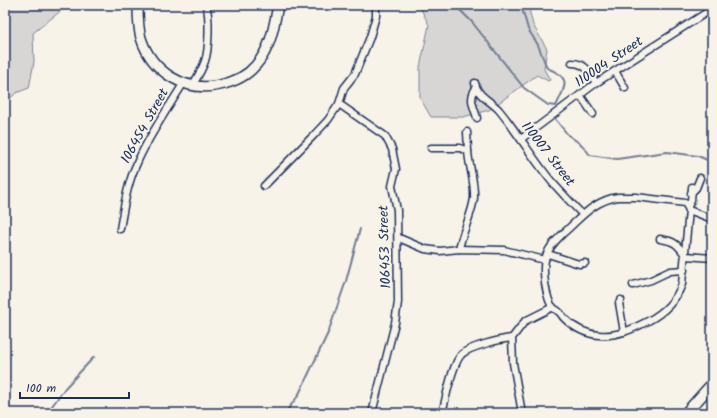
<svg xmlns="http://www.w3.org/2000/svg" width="717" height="418" font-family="Kalam,sans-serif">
<rect width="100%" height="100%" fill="#f7f3e8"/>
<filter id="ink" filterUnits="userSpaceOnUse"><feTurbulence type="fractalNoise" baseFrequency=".025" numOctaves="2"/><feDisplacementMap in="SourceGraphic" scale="8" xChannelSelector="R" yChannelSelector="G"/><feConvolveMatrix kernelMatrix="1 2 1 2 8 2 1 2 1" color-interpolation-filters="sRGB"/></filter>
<g filter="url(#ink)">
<g fill="#d7d6d4" stroke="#798299">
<polygon points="5,5 68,5 33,33 34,62 29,88 16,93 5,103"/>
<polygon points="419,5 528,5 533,25 547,49 544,69 550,80 548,81 537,75 489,110 463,117 431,117 420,98 420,67 429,25"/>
</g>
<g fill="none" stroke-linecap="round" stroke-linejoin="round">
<g stroke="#727c95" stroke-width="2">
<path d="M455 5 472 22 524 88 548 105 556 106C565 86 573 78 547 68L538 45 528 29 521 5"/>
<polyline points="556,120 568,135 582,145 590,155 617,159 667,152 698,156 712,162"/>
<polyline points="47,413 65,388 94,357"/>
<polyline points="285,413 298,396 328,333 346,281 360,229"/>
</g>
<g stroke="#1b2f5e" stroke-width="9">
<g id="street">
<path d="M572 63C586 63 590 73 596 83"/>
<polyline points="615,71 625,88"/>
<path d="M475 83C477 96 491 101 499 110 518 133 533 159 552 182 562 193 572 204 582 214"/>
<path d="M192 86C197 78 202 70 205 61 209 50 210 16 206 5"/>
<path d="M476 88C468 100 474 106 477 118"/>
<polyline points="580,95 593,114"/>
<polyline points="339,104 385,136 392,149 396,169 392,186 397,210 398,302 395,323 372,413"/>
<polyline points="467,132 468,151"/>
<polyline points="521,139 596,83 712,9"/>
<path d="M431 148H460L468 151C469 167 475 182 474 198 472 215 462 232 459 249"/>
<polyline points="264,186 314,135 328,120 339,104 344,88 355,74 370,37 376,16 376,5"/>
<polyline points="691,193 696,188 700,178"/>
<path d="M618 197H636L685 203 689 210 682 284C676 301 663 313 648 321 633 329 616 337 599 335 586 334 573 327 564 318 562 316 561 313 558 311 557 310 555 309 553 308 546 299 542 271 545 260 547 248 559 237 568 229 583 215 596 200 618 197Z"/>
<polyline points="688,206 691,201 692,187"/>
<polyline points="689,210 712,219"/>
<path d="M120 229C124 207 127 184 137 163 149 135 167 110 183 84"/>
<polyline points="399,238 425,249 440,251 459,249 504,250 545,260"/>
<path d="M660 239C675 241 677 244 686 256L712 258"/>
<polyline points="548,254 579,264 585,263"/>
<polyline points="633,285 651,280 670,271 684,270"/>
<polyline points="621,300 619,303 624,332"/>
<path d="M442 413C446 399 452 363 462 354 469 347 501 339 512 338"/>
<polyline points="522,413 513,363 512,338 525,321 553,307"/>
</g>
</g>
<g stroke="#1b2f5e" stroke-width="12">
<path id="secondary" d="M138 5C138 16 138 28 141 38 152 72 185 93 220 85 234 82 247 76 256 65 271 48 274 26 278 5"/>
</g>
<g stroke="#1b2f5e" stroke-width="13">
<polyline id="primary" points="686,413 712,384"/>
</g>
<use href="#street" stroke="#f7f3e8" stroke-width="6"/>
<use href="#secondary" stroke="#f7f3e8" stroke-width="9"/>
<use href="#primary" stroke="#f7f3e8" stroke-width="10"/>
</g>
</g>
<g text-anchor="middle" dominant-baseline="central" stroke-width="4" stroke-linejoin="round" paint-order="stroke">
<g font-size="14" fill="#1b2f5e" stroke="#f7f3e8">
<text transform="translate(609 62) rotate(-34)">110004 Street</text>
<text transform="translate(145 126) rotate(-61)">106454 Street</text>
<text transform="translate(548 154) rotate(52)">110007 Street</text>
<text transform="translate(385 247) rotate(-92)">106453 Street</text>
</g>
</g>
<rect width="717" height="418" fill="none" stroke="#f7f3e8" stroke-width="20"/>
<rect x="10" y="10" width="697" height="398" fill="none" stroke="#1b2f5e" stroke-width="1.5" filter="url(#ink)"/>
<path d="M20 392v6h109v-6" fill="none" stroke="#1b2f5e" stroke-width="2"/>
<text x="26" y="392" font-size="12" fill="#1b2f5e" stroke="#f7f3e8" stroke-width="3" paint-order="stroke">100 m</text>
</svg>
